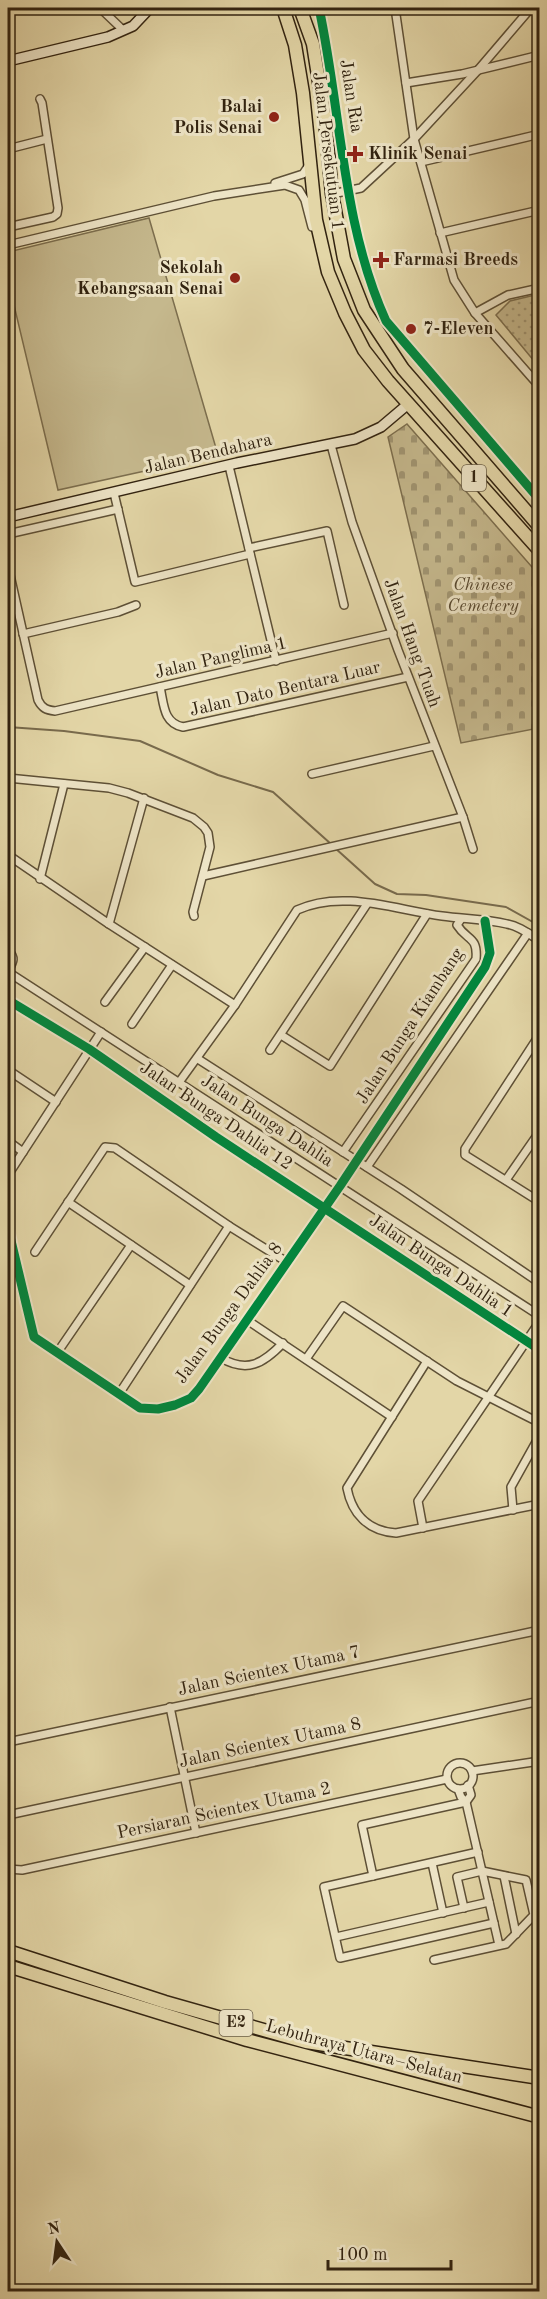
<svg xmlns="http://www.w3.org/2000/svg" width="547" height="2299" font-family="'Old Standard TT',serif">
<defs>
<pattern id="cemetery-stones" width="16" height="16" patternUnits="userSpaceOnUse" patternTransform="scale(1.5)"><rect width="16" height="16" fill="#c5b88d"/><path d="M2 7V4a2 2 0 0 1 4 0v3zM10 15v-3a2 2 0 0 1 4 0v3z" fill="#a19572"/></pattern>
<pattern id="park-dots" width="8" height="8" patternUnits="userSpaceOnUse" patternTransform="scale(1.5)"><rect width="8" height="8" fill="#c5b88d"/><path d="M2 2h.1M6 6h.1" fill="none" stroke="#a19572" stroke-width="1.8" stroke-linecap="round"/></pattern>
</defs>
<rect width="100%" height="100%" fill="#e3d6a7"/>
<filter id="stains"><feTurbulence type="fractalNoise" baseFrequency=".00333" numOctaves="4"/><feColorMatrix values="0 0 0 0 .2 0 0 0 0 .09 0 0 0 0 .02 0 0 0 .5 -.17"/></filter>
<radialGradient id="worn" r=".72"><stop offset=".6" stop-color="#630" stop-opacity="0"/><stop offset="1" stop-color="#630" stop-opacity=".3"/></radialGradient>
<polygon fill="url(#cemetery-stones)" stroke="#7c6e4e" stroke-width="1.5" points="407,424 539,575 539,728 461,743 388,437"/>
<polygon fill="url(#park-dots)" stroke="#7c6e4e" stroke-width="1.5" points="539,294 540,294 539,367 496,315 510,301"/>
<polygon fill="#c5b88d" stroke="#7c6e4e" stroke-width="1.5" points="149,218 218,455 58,490 8,280 8,252"/>
<g fill="none" stroke-linecap="round" stroke-linejoin="round">
<g stroke="#786a4c" stroke-width="2">
<polyline points="8,727 64,731 140,741 218,775 273,792 331,844"/>
<polyline points="335,848 375,884 397,894 426,895 506,907 540,926"/>
</g>
<g stroke="#5e5036" stroke-width="10">
<g id="street">
<polyline points="100,8 123,30"/>
<path d="M319 8C341 110 342 225 386 321L540 500"/>
<polyline points="395,8 414,139 454,280 475,313 540,387"/>
<polyline points="396,11 412,8"/>
<polyline points="406,83 462,74 540,55"/>
<polyline points="8,149 47,139"/>
<polyline points="421,162 540,134"/>
<polyline points="275,183 303,174 309,165"/>
<polyline points="332,194 361,188 414,139 478,70 531,8"/>
<polyline points="8,227 53,217 57,214 58,208 42,103 40,99"/>
<polyline points="440,233 540,210"/>
<polyline points="8,245 214,196 285,185 299,190 305,200 312,227"/>
<polyline points="475,313 508,295 540,288"/>
<polyline points="331,445 352,522 398,650 463,817 473,849"/>
<polyline points="229,466 276,661"/>
<polyline points="114,493 135,582 250,554"/>
<polyline points="8,534 118,509"/>
<polyline points="249,548 327,531 344,605"/>
<path d="M8 566 38 700C42 708 46 710 55 711L393 633"/>
<polyline points="8,612 17,610"/>
<polyline points="23,634 118,612 136,605"/>
<path d="M160 687C164 704 163 723 183 727L408 677"/>
<polyline points="312,774 434,746"/>
<polyline points="8,778 109,788 128,793 193,818 204,827 208,833 210,847 193,912 194,916"/>
<polyline points="8,855 109,924 235,1005"/>
<polyline points="203,876 463,817"/>
<polyline points="40,879 64,784"/>
<polyline points="109,924 144,798"/>
<path d="M8 950C16 958 13 962 8 971"/>
<path d="M8 972C185 1086 362 1201 540 1316"/>
<polyline points="8,1000 89,1049 216,1137 540,1350"/>
<polyline points="105,1002 145,947"/>
<polyline points="132,1024 172,965"/>
<polyline points="540,1034 465,1149 465,1155 540,1202"/>
<polyline points="281,1035 330,1066 427,914"/>
<polyline points="270,1050 367,904"/>
<polyline points="198,1059 401,1189 540,1283"/>
<polyline points="8,1070 56,1102"/>
<path d="M180 1081 235 1005 297 910C342 889 396 910 442 916 463 919 486 919 507 924 519 926 529 934 540 941"/>
<polyline points="8,1141 23,1152"/>
<path d="M343 1152 476 959C478 936 467 941 457 925L461 919"/>
<polyline points="367,1167 528,933"/>
<polyline points="8,1175 101,1032"/>
<polyline points="506,1180 540,1131"/>
<polyline points="68,1202 190,1285"/>
<polyline points="8,1228 34,1337 140,1408 158,1409 175,1405 191,1398 199,1389 340,1186 485,967 490,953 485,921"/>
<polyline points="35,1252 105,1147 115,1148 229,1226 287,1262"/>
<polyline points="247,1320 392,1417"/>
<polyline points="57,1353 131,1245"/>
<path d="M221 1358C247 1373 263 1364 283 1343"/>
<polyline points="306,1359 343,1306 457,1381 540,1423"/>
<path d="M427 1361 347 1488C352 1514 368 1531 396 1533L540 1504"/>
<polyline points="119,1394 229,1226"/>
<polyline points="513,1510 511,1487 540,1435"/>
<polyline points="423,1528 418,1501 540,1321"/>
<polyline points="538,1542 540,1542"/>
<polyline points="170,1707 196,1833"/>
<polyline points="8,1742 540,1630"/>
<circle cx="460" cy="1776" r="13"/>
<polyline points="472,1771 540,1761"/>
<polyline points="458,1789 461,1797 466,1802 499,1945"/>
<polyline points="8,1815 540,1701"/>
<polyline points="478,1852 324,1887 340,1958 494,1923"/>
<polyline points="432,1863 443,1913"/>
<polyline points="8,1869 22,1870 447,1779"/>
<polyline points="373,1876 362,1825 466,1802 471,1795 468,1785"/>
<polyline points="504,1876 516,1934"/>
<polyline points="336,1937 489,1902"/>
<polyline points="434,1960 506,1944 534,1915 526,1880 482,1871 457,1877 464,1908"/>
</g>
</g>
<g stroke="#322310" stroke-width="12">
<g id="secondary">
<polyline points="8,61 108,37 133,26 150,8"/>
<polyline points="8,517 237,463 355,439 381,427 407,405"/>
</g>
</g>
<g stroke="#322310" stroke-width="15">
<g id="highway">
<polyline points="283,8 295,45 303,93 316,220 328,272 345,313 364,350 388,381 540,551"/>
<polyline points="300,8 313,44 325,120 332,194 344,259 364,310 403,369 540,527"/>
<polyline points="8,1951 165,2002 306,2042 540,2078"/>
<polyline points="8,1966 247,2040 540,2117"/>
</g>
</g>
<use href="#street" stroke="#ede4c6" stroke-width="7"/>
<use href="#secondary" stroke="#ede4c6" stroke-width="9"/>
<use href="#highway" stroke="#e3d6a7" stroke-width="12"/>
<g stroke="#ede4c6" stroke-width="13">
<g id="cycleway">
<path d="M319 8C341 110 342 225 386 321L540 500"/>
<polyline points="8,1000 89,1049 216,1137 540,1350"/>
<polyline points="8,1228 34,1337 140,1408 158,1409 175,1405 191,1398 199,1389 340,1186 485,967 490,953 485,921"/>
</g>
</g>
<use href="#cycleway" stroke="#00873e" stroke-width="9"/>
</g>
<g fill="#8f2418" stroke="#ede4c6" stroke-width="2">
<circle cx="274" cy="117" r="6"/>
<path d="M352 145h6v6h6v6h-6v6h-6v-6h-6v-6h6z"/>
<path d="M378 251h6v6h6v6h-6v6h-6v-6h-6v-6h6z"/>
<circle cx="235" cy="278" r="6"/>
<circle cx="411" cy="329" r="6"/>
</g>
<g text-anchor="middle" dominant-baseline="central" stroke-width="6" stroke-linejoin="round" paint-order="stroke">
<g fill="#ede4c6" stroke="#6a5d47" stroke-width="1.5">
<rect x="462" y="465" width="24" height="26" rx="4.5"/>
<rect x="219.5" y="2010" width="33" height="26" rx="4.5"/>
</g>
<g font-size="16" font-weight="bold" fill="#322310">
<text x="474" y="478">1</text>
<text x="236" y="2023">E2</text>
</g>
<g font-size="18" fill="#322310" stroke="#ede4c6">
<text transform="translate(351 96) rotate(81)">Jalan Ria</text>
<text transform="translate(328 151) rotate(83)">Jalan Persekutuan 1</text>
<text transform="translate(208 454) rotate(-13)">Jalan Bendahara</text>
<text transform="translate(412 643) rotate(70)">Jalan Hang Tuah</text>
<text transform="translate(221 658) rotate(-13)">Jalan Panglima 1</text>
<text transform="translate(285 689) rotate(-13)">Jalan Dato Bentara Luar</text>
<text transform="translate(410 1026) rotate(-57)">Jalan Bunga Kiambang</text>
<text transform="translate(216 1116) rotate(34)">Jalan Bunga Dahlia 12</text>
<text transform="translate(267 1121) rotate(33)">Jalan Bunga Dahlia</text>
<text transform="translate(441 1266) rotate(34)">Jalan Bunga Dahlia 1</text>
<text transform="translate(229 1313) rotate(-54)">Jalan Bunga Dahlia 8</text>
<text transform="translate(269 1671) rotate(-12)">Jalan Scientex Utama 7</text>
<text transform="translate(270 1743) rotate(-12)">Jalan Scientex Utama 8</text>
<text transform="translate(224 1811) rotate(-12)">Persiaran Scientex Utama 2</text>
<text transform="translate(364 2052) rotate(15)">Lebuhraya Utara–Selatan</text>
</g>
<g font-size="18" font-weight="bold" fill="#322310" stroke="#ede4c6" text-anchor="start">
<text x="262" y="107" text-anchor="end">Balai<tspan x="262" dy="21">Polis Senai</tspan></text>
<text x="368" y="154">Klinik Senai</text>
<text x="393" y="260">Farmasi Breeds</text>
<text x="223" y="268" text-anchor="end">Sekolah<tspan x="223" dy="21">Kebangsaan Senai</tspan></text>
<text x="423" y="329">7-Eleven</text>
</g>
<g font-size="18" font-style="italic" fill="#57482f" stroke="#ede4c6">
<text x="483" y="585">Chinese<tspan x="483" dy="21">Cemetery</tspan></text>
</g>
</g>
<rect width="547" height="2299" fill="none" stroke="#e3d6a7" stroke-width="30"/>
<rect x="9" y="9" width="529" height="2281" fill="none" stroke="#322310" stroke-width="3"/>
<rect x="15" y="15" width="517" height="2269" fill="none" stroke="#322310" stroke-width="1.5"/>
<g transform="translate(57 2242) rotate(347)" stroke="#ede4c6" stroke-width="4.5" paint-order="stroke">
<path d="M0-4.5L10 22L0 15L-10 22Z" fill="#322310"/>
<text y="-9" font-size="16" font-weight="bold" text-anchor="middle" fill="#322310">N</text>
</g>
<path d="M328 2260v9h123v-9" fill="none" stroke="#322310" stroke-width="3"/>
<text x="337" y="2260" font-size="18" fill="#322310" stroke="#ede4c6" stroke-width="4.5" paint-order="stroke">100 m</text>
<rect width="100%" height="100%" filter="url(#stains)"/>
<rect width="100%" height="100%" fill="url(#worn)"/>
</svg>
